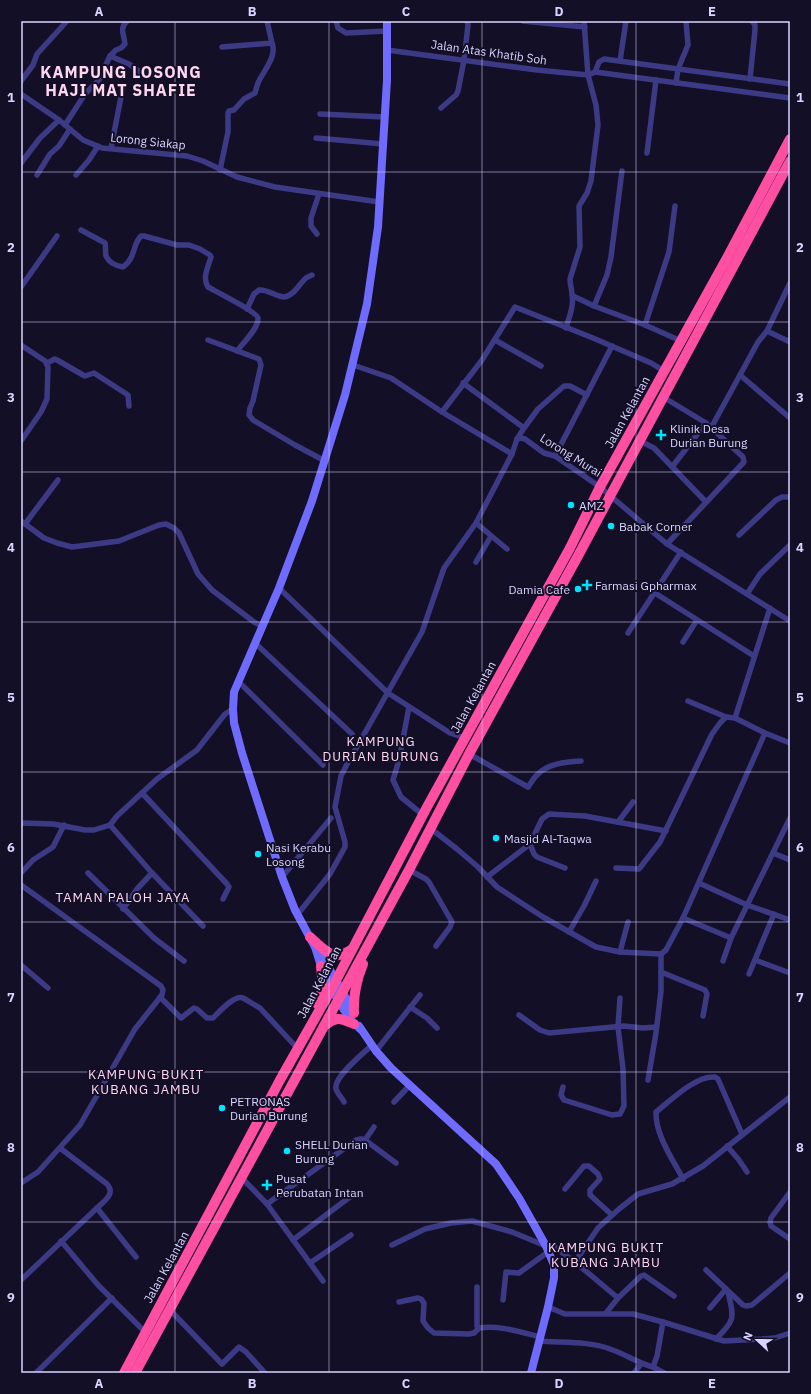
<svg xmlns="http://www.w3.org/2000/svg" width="811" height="1394" font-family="'IBM Plex Sans',sans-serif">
<rect width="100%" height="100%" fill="#130f26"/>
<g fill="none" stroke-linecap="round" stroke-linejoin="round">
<g stroke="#3d3a85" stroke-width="5.5">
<polyline points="336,21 338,28 346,33 387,31"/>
<polyline points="523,21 585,27"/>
<polyline points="222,47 272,43 267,21"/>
<polyline points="387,50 537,70 588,75 595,72 790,98"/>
<polyline points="110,56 129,64 143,74"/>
<polyline points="620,61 626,21"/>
<polyline points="595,72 599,62 604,59 790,84"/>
<polyline points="750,79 755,30 755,25 752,21"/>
<polyline points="21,81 33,65 37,54 67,21"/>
<polyline points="676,83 678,69 688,45 686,21"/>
<polyline points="21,94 59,120 83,140 102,148 187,156 203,161 237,177 275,187 379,202"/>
<polyline points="441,108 456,95 458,91 464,60 468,25 467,21"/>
<polyline points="320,114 384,117"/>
<path d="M65 125 85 94 99 80 110 56 116 50 121 48 125 44C124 34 119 29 127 21"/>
<polyline points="316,138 383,144"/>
<polyline points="111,148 123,87"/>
<polyline points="647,153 656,80"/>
<polyline points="21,163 40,138 59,120"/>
<path d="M220 170 228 132V113L229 111 234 110 244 99 255 93C256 89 257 85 259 81 265 69 277 56 272 43"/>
<polyline points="622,171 611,257 607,275 594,306 645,325 681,341"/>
<polyline points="37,175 50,154 59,146 70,129"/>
<polyline points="76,175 89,160 98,146"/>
<path d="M81 230 105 243C106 247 105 252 106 256 109 263 117 266 123 267 136 258 132 245 141 236H144L177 245H189L200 249 210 255 211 257C208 267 202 278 208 287 215 291 257 312 258 318 259 328 243 343 237 351"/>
<polyline points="317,234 311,226 311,218 319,194"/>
<polyline points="21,287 57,236"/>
<polyline points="573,296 594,306"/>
<path d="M247 309 254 294 259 290C268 289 276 297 284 297 294 296 299 284 306 278 307 277 310 276 312 275"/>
<polyline points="645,325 669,252 675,206"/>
<path d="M566 328C569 317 574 307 572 295 572 289 570 285 570 279L580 247 579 206 587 193 591 181 598 125 596 105 588 75 584 21"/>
<polyline points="767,331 790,342"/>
<polyline points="208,340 259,359 261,365 253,401 250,408 249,415 253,420 295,445 325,461"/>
<polyline points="495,340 541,366"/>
<polyline points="21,345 45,361 48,367 47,399 41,412 21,441"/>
<polyline points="47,363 55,359 57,360 83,375 85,376 94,373 128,395 129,406"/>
<polyline points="353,365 391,378 442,412 512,454"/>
<polyline points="740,375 790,418"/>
<polyline points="463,383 524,428"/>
<polyline points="663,397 706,423 743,457 744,462 667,544"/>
<polyline points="442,412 482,360 515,307 593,338 651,363 664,371"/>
<polyline points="711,428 758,342 767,331 790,283"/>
<polyline points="517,439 521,438 525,439 544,453 555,456 600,487 667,544 790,621"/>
<polyline points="640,441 654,448 706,502"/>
<polyline points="555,456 612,346"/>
<polyline points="672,467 706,423"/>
<polyline points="21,521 44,538 57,543 72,547 119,541 159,525 166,524 174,528 179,533 198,574 212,590 254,622 262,626"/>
<polyline points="476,523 507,549"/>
<polyline points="25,524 58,480"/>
<polyline points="739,535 776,500 782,497 790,497"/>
<polyline points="476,562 491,536"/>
<polyline points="279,588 388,693 450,733 465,738"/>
<polyline points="655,593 754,656"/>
<polyline points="747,594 760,574 790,545"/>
<polyline points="628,633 681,552"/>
<polyline points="683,642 697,620"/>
<polyline points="255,643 352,734"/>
<polyline points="239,682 323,765"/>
<polyline points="688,701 726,717"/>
<polyline points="409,707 399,760 393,780 401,797 423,815"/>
<polyline points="735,718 770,608"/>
<path d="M469 754 528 787C531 783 534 777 538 774 549 763 566 762 581 761"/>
<polyline points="142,793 227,884 229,887 223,899"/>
<polyline points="618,822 633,802"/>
<polyline points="21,823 53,824 85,830 94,830 110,825 117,816 157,779 197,750 225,714 233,709"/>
<polyline points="110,825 152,873 203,926"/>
<polyline points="430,828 457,849 478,867 497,887 543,917 596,947 620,952 661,954"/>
<polyline points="530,844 534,854 537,857 565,868"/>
<polyline points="773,853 790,860"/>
<polyline points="616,868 639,869 660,842 712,734 720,723 726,717 735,718 765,733 790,743"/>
<polyline points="409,870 426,879 429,882 452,922 450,927 436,946"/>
<polyline points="21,873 33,860 53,847 64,825"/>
<polyline points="88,873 154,938 184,961"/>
<polyline points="282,877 331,818"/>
<polyline points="487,877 530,844 542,819 549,814 585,816 666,831"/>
<polyline points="699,883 747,905 790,920"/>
<polyline points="21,885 161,986 163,990 162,995 135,1029 80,1125 38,1172 21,1183"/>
<polyline points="123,909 137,889 152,873"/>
<polyline points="297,915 330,874 345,847 345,842 335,807 341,776 346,766 422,632 444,568 476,523 512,454 517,439 524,428 538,409 564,386 570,386 587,395"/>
<polyline points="683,918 731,938"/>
<polyline points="569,932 584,906 596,881"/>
<polyline points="620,952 628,922"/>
<polyline points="755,960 790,973"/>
<polyline points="723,961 731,938 790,818"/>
<polyline points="21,965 48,988"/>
<polyline points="661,972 705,990 707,994 703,1016"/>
<polyline points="749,974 774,914"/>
<path d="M160 997 181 1018 194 1008 197 1009 207 1018H213C219 1012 235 994 243 998 249 1001 254 1005 260 1008L298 1049"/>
<polyline points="410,1007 427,1018 437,1028"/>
<polyline points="519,1015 540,1030 549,1033 624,1026 643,1028 656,1027"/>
<polyline points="376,1051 420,995"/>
<polyline points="648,1080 656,1033 661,991 661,954 666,950 683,918 765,733"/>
<polyline points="563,1087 561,1095 564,1100 612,1115 620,1114 624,1106 623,1069 618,1027 620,998"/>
<path d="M344 1102C342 1098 337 1093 336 1089 333 1077 364 1053 372 1045"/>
<polyline points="394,1102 409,1086"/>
<polyline points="365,1140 374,1127"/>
<polyline points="727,1146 739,1160 747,1172"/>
<polyline points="241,1177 267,1204 323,1281"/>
<path d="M683 1179C673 1160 655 1134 656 1112 670 1101 696 1075 715 1077L718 1079 742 1134"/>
<polyline points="565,1189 584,1166 589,1166 598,1174 600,1179 590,1190 590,1195 612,1215"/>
<polyline points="790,1192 771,1218 770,1222 771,1226 790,1239"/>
<polyline points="267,1204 356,1140 361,1139 365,1140 396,1163"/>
<polyline points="97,1208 136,1257"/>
<polyline points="293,1240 355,1193"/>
<polyline points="61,1241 98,1285 145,1332"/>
<polyline points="392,1245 425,1229 451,1223 472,1221 512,1232 546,1246 553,1246 575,1262 618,1298"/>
<polyline points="575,1262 598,1228 619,1209 638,1194 672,1184 703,1166 790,1097"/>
<polyline points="310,1263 351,1235"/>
<polyline points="706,1270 743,1305 746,1306 752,1305 790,1273"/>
<path d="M21 1280 97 1208C104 1201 116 1194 107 1184L60 1148"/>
<path d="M477 1287V1326L479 1328C500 1325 520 1332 540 1337"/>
<polyline points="503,1300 506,1272 519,1273 548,1252"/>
<polyline points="399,1302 418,1298 421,1299 424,1303 423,1321 428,1328 434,1333 469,1334 474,1333 479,1328"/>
<polyline points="548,1307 565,1314 633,1314 663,1322 724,1341 762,1339 775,1338 790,1333"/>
<polyline points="710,1308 726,1289"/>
<polyline points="169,1309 222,1364 239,1347 246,1352 265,1373"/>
<polyline points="606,1313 618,1298 641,1276 644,1275 674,1296"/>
<path d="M716 1339C736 1319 734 1318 728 1292"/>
<path d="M539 1341C561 1343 590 1341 610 1349 625 1354 638 1363 653 1367L657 1356 663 1322"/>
<polyline points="653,1367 664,1373"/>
<polyline points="36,1373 112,1298"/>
<polyline points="634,1373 641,1364"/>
</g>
<g stroke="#6f6bff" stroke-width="8">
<polyline points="318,950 336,980 354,1013"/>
<polyline points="359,1026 376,1051 391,1068 496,1164 519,1198 546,1246 554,1265 554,1278 548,1307 531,1373"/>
<polyline points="360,1029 350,1019 337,999 321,966 315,947 295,910 282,877 242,753 234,723 233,709 234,692 279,588 312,501 345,395 367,304 378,227 387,80 387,21"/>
</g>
<g stroke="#ff4fa3" stroke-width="10">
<path d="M310 937C317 943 329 957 339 955 343 955 347 952 351 950"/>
<polyline points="317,1004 323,988 321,966"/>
<path d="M354 1013C353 995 356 981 363 964"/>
<path d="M324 1026C337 1016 340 1018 354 1024"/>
<polyline points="124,1373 280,1080 332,988 427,807 570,548 600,487 727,258 790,139"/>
<polyline points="135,1373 409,870 469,754 579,554 790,161"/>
</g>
</g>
<path fill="none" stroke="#d9d4ff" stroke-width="1" stroke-opacity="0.55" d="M175 21V1373M329 21V1373M482 21V1373M636 21V1373M21 172H790M21 322H790M21 472H790M21 622H790M21 772H790M21 922H790M21 1072H790M21 1222H790"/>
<g fill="#00e5ff" stroke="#130f26" stroke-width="1.5">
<path d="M659 429h4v4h4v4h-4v4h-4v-4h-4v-4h4z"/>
<circle cx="571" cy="505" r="4"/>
<circle cx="611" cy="526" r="4"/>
<path d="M585 579h4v4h4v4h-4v4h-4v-4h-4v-4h4z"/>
<circle cx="578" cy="589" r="4"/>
<circle cx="496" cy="838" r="4"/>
<circle cx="258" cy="854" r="4"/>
<circle cx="222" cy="1108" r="4"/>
<circle cx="287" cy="1151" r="4"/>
<path d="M265 1179h4v4h4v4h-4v4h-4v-4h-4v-4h4z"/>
</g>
<g text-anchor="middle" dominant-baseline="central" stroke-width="4" stroke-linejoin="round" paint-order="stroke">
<g font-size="12" fill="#d9d4ff" stroke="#130f26">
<text transform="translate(489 52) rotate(8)">Jalan Atas Khatib Soh</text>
<text transform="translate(148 141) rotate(6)">Lorong Siakap</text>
<text transform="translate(627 412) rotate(-61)">Jalan Kelantan</text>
<text transform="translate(571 455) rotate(32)">Lorong Murai</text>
<text transform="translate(473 697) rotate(-61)">Jalan Kelantan</text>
<text transform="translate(319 982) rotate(-62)">Jalan Kelantan</text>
<text transform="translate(166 1267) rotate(-61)">Jalan Kelantan</text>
</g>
<g font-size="12" fill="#d9d4ff" stroke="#130f26" text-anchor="start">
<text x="670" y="428">Klinik Desa<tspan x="670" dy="14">Durian Burung</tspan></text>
<text x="579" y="505">AMZ</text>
<text x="619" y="526">Babak Corner</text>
<text x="595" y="585">Farmasi Gpharmax</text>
<text x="570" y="589" text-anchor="end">Damia Cafe</text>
<text x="504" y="838">Masjid Al-Taqwa</text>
<text x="266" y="847">Nasi Kerabu<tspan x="266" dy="14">Losong</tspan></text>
<text x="230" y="1101">PETRONAS<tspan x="230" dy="14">Durian Burung</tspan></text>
<text x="295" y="1144">SHELL Durian<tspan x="295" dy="14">Burung</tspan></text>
<text x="276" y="1178">Pusat<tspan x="276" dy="14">Perubatan Intan</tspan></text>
</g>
<g font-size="13" letter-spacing="1" fill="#ffd6f0" stroke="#130f26">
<text x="381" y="741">KAMPUNG<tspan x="381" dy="15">DURIAN BURUNG</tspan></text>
<text x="123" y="897">TAMAN PALOH JAYA</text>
<text x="146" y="1074">KAMPUNG BUKIT<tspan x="146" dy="15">KUBANG JAMBU</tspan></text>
<text x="606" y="1247">KAMPUNG BUKIT<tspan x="606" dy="15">KUBANG JAMBU</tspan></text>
</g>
<g font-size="16" font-weight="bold" letter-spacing="1" fill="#ffd6f0" stroke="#130f26">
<text x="121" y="72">KAMPUNG LOSONG<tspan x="121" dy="18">HAJI MAT SHAFIE</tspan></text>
</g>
</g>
<rect width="811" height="1394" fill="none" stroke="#130f26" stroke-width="44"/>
<g transform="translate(757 1340) rotate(292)" stroke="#130f26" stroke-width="3" paint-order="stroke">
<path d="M0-3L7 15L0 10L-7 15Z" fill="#d9d4ff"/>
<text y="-6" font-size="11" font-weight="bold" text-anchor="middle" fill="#d9d4ff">N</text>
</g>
<rect x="22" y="22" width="767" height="1350" fill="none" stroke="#d9d4ff" stroke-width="1.5"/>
<g font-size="13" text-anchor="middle" font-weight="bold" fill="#d9d4ff">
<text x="99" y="16">A</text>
<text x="252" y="16">B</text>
<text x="406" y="16">C</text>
<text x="559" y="16">D</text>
<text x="712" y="16">E</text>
<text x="11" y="102">1</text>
<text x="800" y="102">1</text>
<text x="11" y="252">2</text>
<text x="800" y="252">2</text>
<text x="11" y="402">3</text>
<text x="800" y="402">3</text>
<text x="11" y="552">4</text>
<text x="800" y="552">4</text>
<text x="11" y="702">5</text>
<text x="800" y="702">5</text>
<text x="11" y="852">6</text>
<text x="800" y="852">6</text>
<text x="11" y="1002">7</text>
<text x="800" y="1002">7</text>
<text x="11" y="1152">8</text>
<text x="800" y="1152">8</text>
<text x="11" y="1302">9</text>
<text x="800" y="1302">9</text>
<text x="99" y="1388">A</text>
<text x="252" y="1388">B</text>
<text x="406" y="1388">C</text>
<text x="559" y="1388">D</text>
<text x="712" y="1388">E</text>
</g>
</svg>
